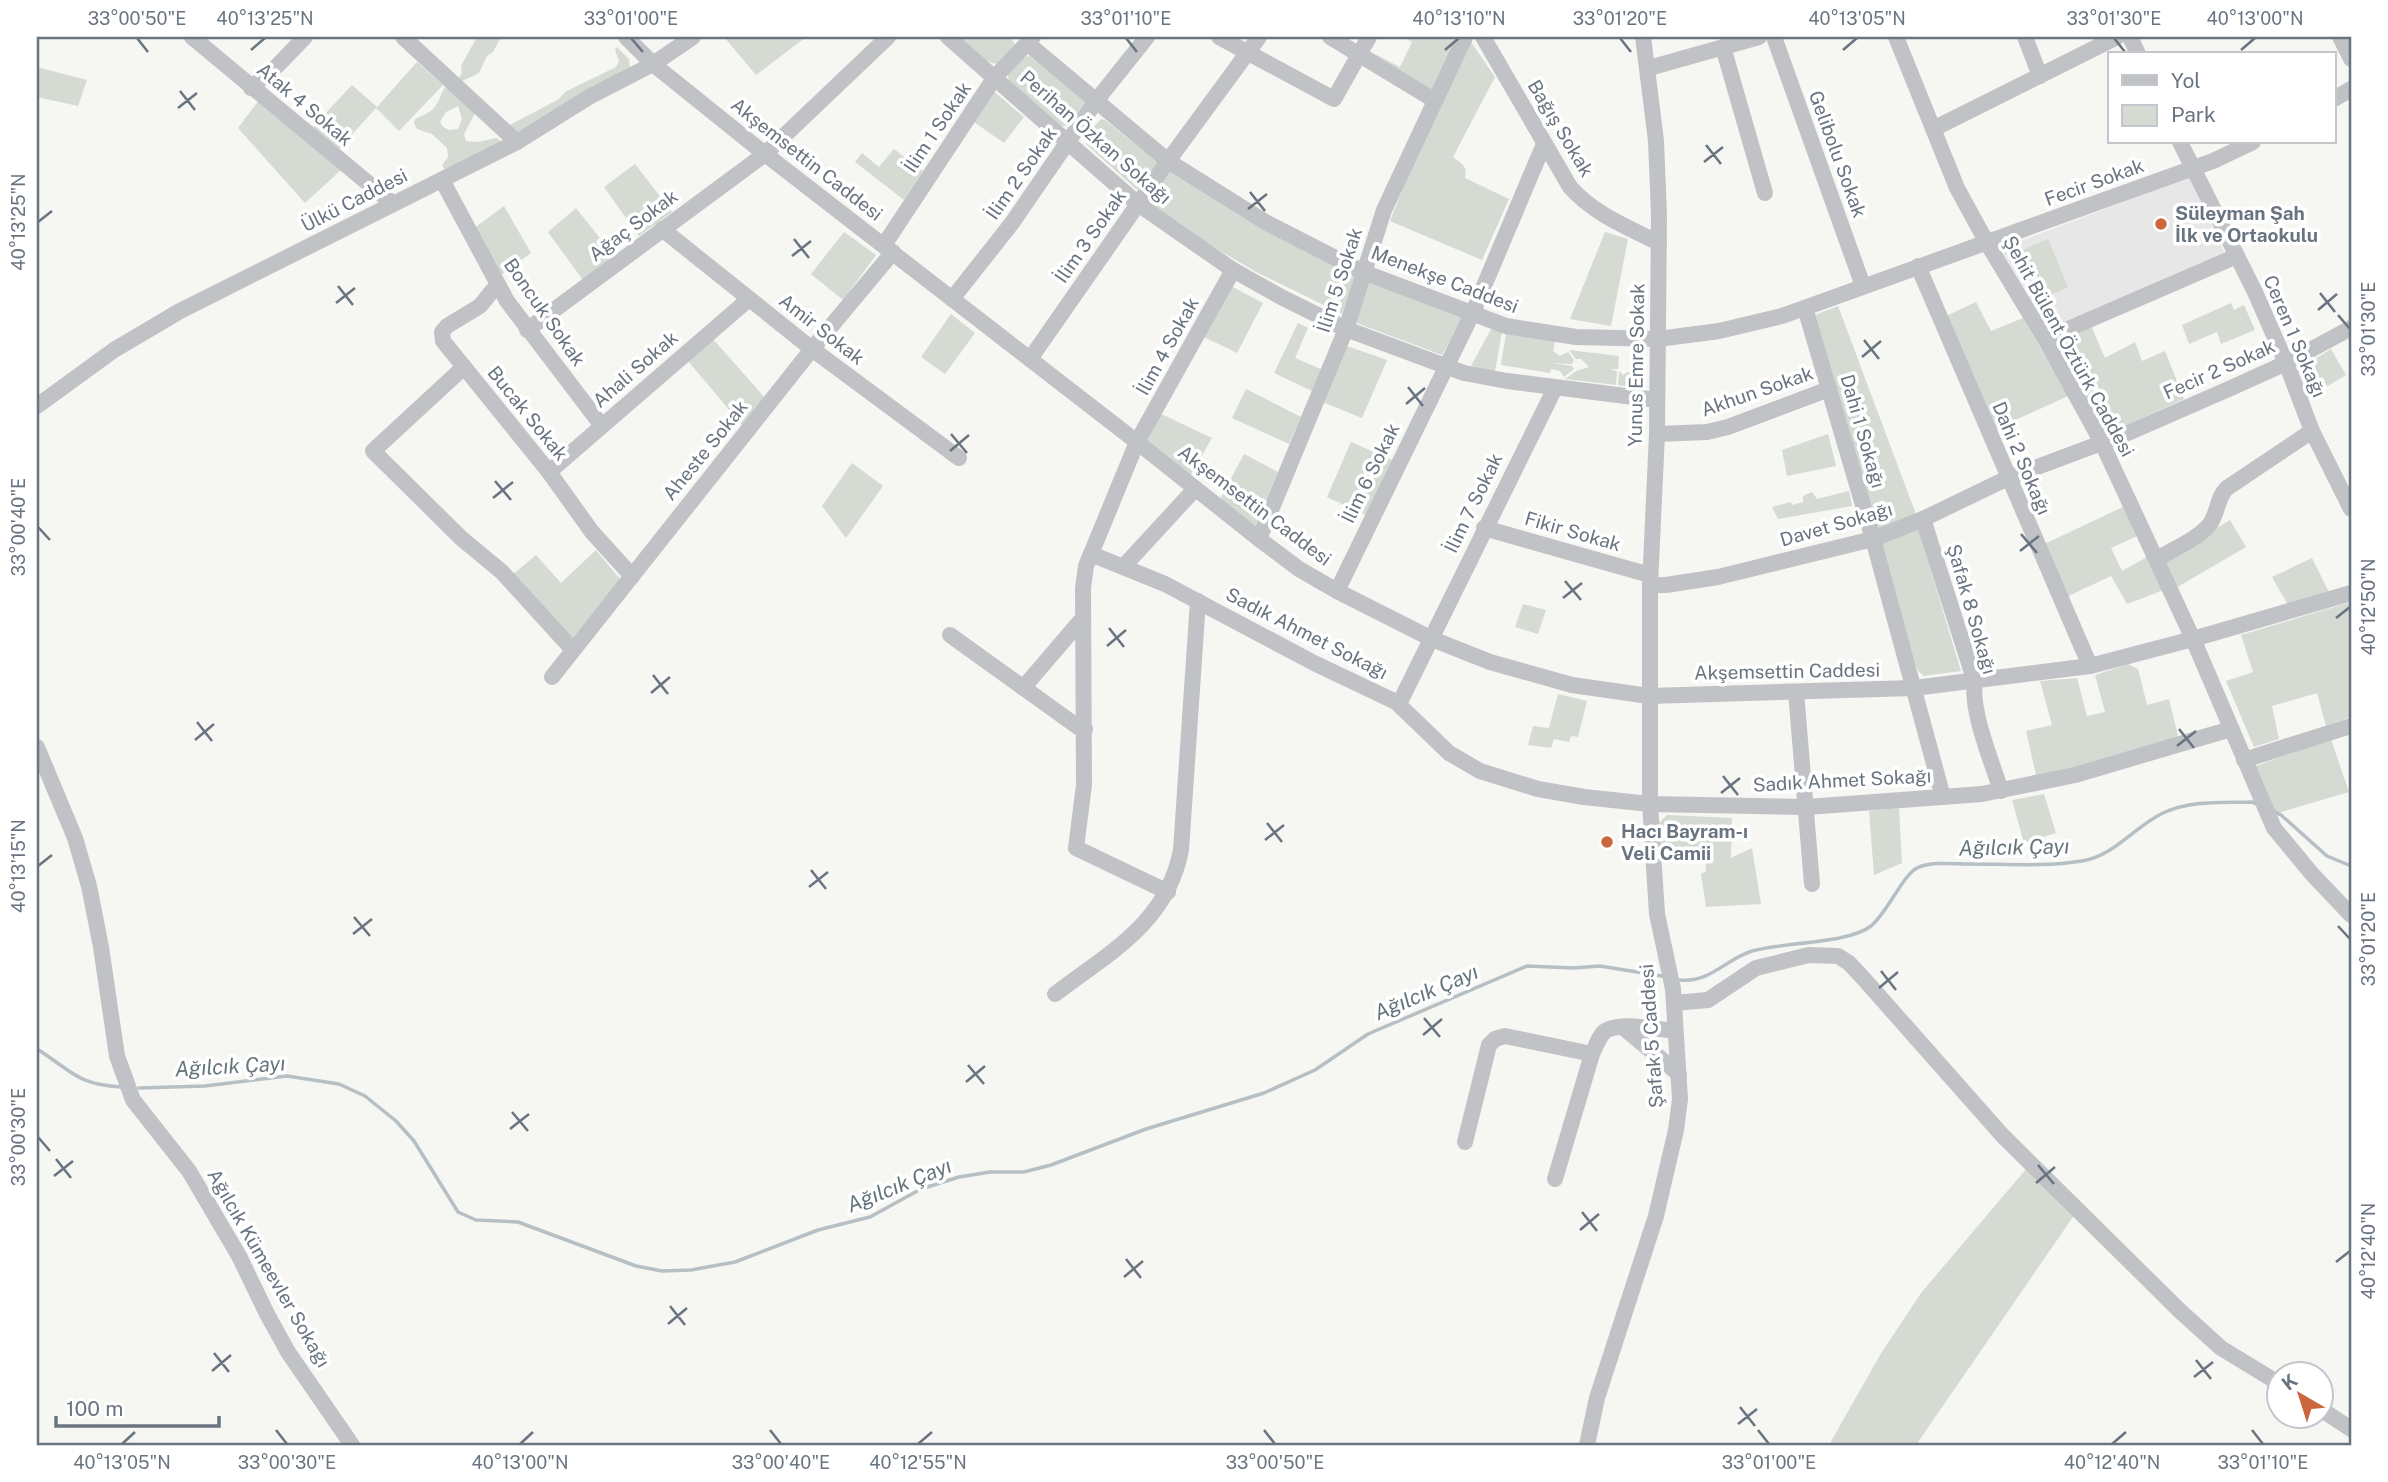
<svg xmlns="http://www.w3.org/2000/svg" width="2388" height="1482" font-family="'Public Sans',sans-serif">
<rect width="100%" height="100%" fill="#f6f6f3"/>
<polygon fill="#e6e7e6" points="2189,177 2226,256 2050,331 2004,254 2008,246"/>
<g fill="#d5dad3" fill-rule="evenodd">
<polygon points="477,37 501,37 493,52 487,56 479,73 460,82 458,80 462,72 461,66"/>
<polygon points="724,37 806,37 756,75"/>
<path d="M958 37H1009L1017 46C1012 51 1006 60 1000 63 989 68 966 44 958 37Z"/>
<polygon points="1403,37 1460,37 1431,94 1365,57 1369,51 1400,67 1412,42"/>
<path d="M1471 42 1495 77 1453 157C1462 164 1468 166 1465 178L1509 199 1482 260 1390 221 1419 147Z"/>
<polygon points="617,47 629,59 630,67 516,137 508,126 559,99 565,92 616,67 619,61 615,50"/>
<polygon points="1029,56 1084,99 1086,103 1070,126 1061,126 1009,82 1007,71 1025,57"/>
<polygon points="417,62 443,85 399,131 376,108 336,152 310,130 352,85 377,107"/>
<polygon points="37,67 87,80 78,106 37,97"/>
<path d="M445 88 455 91 475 113 464 134 466 141 478 142 496 138 502 142 445 170 442 165 448 157 447 148 432 134 417 129 414 123 415 119C423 115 431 113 436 105 441 99 440 93 445 88ZM458 106 462 119 458 129 449 130 443 127 440 122 446 112Z"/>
<polygon points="991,89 1024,117 1004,143 971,120"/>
<polygon points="259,100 341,170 305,203 238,128"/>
<polygon points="1101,119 1105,120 1158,163 1140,189 1136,189 1086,144 1086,136"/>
<polygon points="894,149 923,171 904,200 855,162 862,153 879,167"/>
<polygon points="635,164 672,212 639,236 604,187"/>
<polygon points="1171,171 1356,275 1342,314 1256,272 1212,246 1151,204 1150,199"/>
<polygon points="504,206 531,253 501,275 473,229"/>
<polygon points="576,208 614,256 583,280 548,232"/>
<polygon points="844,232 876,255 843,300 811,274"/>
<polygon points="1605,232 1628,239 1611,326 1570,319"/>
<polygon points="2048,239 2068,287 2041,299 2020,251"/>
<polygon points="1367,279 1464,316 1442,355 1351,321"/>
<polygon points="1231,286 1263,303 1237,353 1202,336"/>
<polygon points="1976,302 1991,331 2023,318 2068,396 1994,430 1944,317"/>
<polygon points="2231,303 2234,310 2244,305 2255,330 2221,344 2217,332 2189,344 2182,325"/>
<polygon points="1838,306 1917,517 1877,531 1813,316"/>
<polygon points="951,314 975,333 945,374 921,357"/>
<polygon points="1298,323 1308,328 1295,358 1321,369 1312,391 1274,373"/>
<polygon points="2091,326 2105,358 2135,342 2142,361 2165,351 2184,399 2105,435 2056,340"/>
<polygon points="1491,329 1502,331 1495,372 1471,366"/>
<polygon points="1506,333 1555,341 1553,351 1560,356 1568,352 1574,360 1572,364 1552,363 1572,366 1574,369 1564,377 1560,371 1551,369 1550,373 1501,365"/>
<polygon points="713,339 765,398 742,425 688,361"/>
<polygon points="1344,345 1387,360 1362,418 1320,401"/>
<polygon points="2331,349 2346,375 2306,399 2294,372"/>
<polygon points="1569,350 1619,356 1618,369 1609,369 1617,371 1616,385 1565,379 1576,371 1589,367 1581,359 1576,359"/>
<polygon points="1619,371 1623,375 1628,372 1639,374 1639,385 1633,381 1625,386 1618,385"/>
<polygon points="1246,389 1301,417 1289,444 1232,418"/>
<polygon points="1159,413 1212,438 1190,476 1144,439"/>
<polygon points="1828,434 1836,466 1787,476 1782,450"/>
<polygon points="1351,442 1392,460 1366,515 1327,497"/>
<polygon points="1244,454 1278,472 1255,527 1219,501"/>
<polygon points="852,463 883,486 846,538 822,506"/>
<polygon points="1849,491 1852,506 1778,519 1772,507 1791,502 1792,505 1803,502 1803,496 1812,492 1817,499"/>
<polygon points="2123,507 2137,536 2111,548 2122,571 2147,557 2164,590 2127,604 2111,576 2060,600 2038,547"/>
<polygon points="2230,520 2246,547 2174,589 2165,559"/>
<polygon points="1918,528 1961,671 1924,676 1919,672 1915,664 1880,541"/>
<polygon points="596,550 620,579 570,641 511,576 536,555 561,583"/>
<polygon points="2312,558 2329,592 2288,605 2272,577"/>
<polygon points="2351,602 2351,717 2326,726 2317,693 2272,706 2279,739 2254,747 2226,681 2253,672 2241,635"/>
<polygon points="1523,604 1546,610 1538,634 1515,627"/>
<polygon points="2128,664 2138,669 2147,705 2169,699 2179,740 2037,779 2026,731 2052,725 2040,681 2077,678 2087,716 2105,712 2095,675"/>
<polygon points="1558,694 1587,701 1578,737 1571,736 1569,742 1554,739 1551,748 1528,745 1533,726 1549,728"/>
<polygon points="2331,739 2349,792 2274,814 2253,767"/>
<polygon points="2044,794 2056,833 2024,843 2012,800"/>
<polygon points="1899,808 1902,863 1874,875 1869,811"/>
<polygon points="1667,815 1732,818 1731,858 1752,848 1761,904 1706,907 1701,874 1706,871 1705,853 1659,856 1658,824"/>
<polygon points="2027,1168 2077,1211 1916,1445 1829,1445 1880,1355 1921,1293"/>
</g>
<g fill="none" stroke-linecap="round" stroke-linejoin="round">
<g stroke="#b6bfc4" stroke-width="3.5">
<polyline points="2273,811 2281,815 2327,856 2351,866"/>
<path d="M1680 980C1710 983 1726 959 1752 951 1782 942 1848 944 1871 926 1888 912 1902 876 1917 868 1932 861 1954 864 1970 864 2007 864 2045 867 2082 861 2114 856 2134 827 2163 813 2190 800 2223 803 2252 802L2256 804"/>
<path d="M37 1049C72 1071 76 1084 121 1087"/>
<polyline points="139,1088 205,1086 287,1076 339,1084 365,1096 396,1121 414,1141 458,1212 476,1220 518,1222 636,1266 662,1271 691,1270 735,1262 818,1230 870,1217 921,1189 959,1177 990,1172 1024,1172 1051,1165 1146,1129 1264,1093 1315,1070 1368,1034 1527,966 1573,968 1600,966 1662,976"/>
</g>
<g stroke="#c0c2c6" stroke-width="16">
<polyline points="192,37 392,203"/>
<polyline points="403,37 517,142"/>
<polyline points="626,37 653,64 765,154 1137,442 1259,539 1299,569 1337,591 1432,639 1490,662 1572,685 1649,696 1914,688 2090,666 2193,639 2351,593"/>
<polyline points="948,37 1138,204 1233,270 1283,298 1346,329 1464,373 1507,381 1657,400"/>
<polyline points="1219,37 1334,99 1369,37"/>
<polyline points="1330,37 1434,100"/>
<path d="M1483 37 1570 187C1594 214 1627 227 1659 243"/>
<polyline points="1774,37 1863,286"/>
<polyline points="1896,37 1957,188 1987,243 2045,339 2101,441 2193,639 2274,828 2312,874 2351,915"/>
<polyline points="2025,37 2040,76"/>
<polyline points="2130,37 2138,54"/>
<polyline points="2340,37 2351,59"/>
<polyline points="1027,43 1168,161 1267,223 1363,272 1506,326 1576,337 1658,339 1719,331 1782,316 2213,161 2253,142"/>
<polyline points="1723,47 1765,193"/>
<polyline points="1649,68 1759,37"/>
<polyline points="251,88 278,65 305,37"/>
<polyline points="2334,99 2351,89"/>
<polyline points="1933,129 2117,37"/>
<polyline points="2180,142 2255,292 2286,363 2312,431 2351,509"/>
<polyline points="442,180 507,301 602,426"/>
<polyline points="662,229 812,349 959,458"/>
<polyline points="884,245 995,77 1033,37"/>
<polyline points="1918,266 2090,666"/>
<polyline points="497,285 480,306 447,326 442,332 443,341 549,472 592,532 632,576"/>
<polyline points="952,299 1012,223 1096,101 1147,37"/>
<polyline points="1805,308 1873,539 1943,797"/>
<polyline points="527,330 765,154 888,37"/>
<polyline points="2045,339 2237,256"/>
<polyline points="1030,359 1168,161 1259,37"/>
<polyline points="464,367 373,451 461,538 502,572 573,650"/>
<polyline points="37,406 114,350 180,311 517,142 589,97 653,64 693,37"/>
<polyline points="1657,434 1707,432 1728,427 1829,389"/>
<polyline points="549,472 749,299"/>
<path d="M1923 519 1975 682C1970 710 1992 762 2001 791"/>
<polyline points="1484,528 1650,575"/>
<polyline points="1259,539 1346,329 1384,210 1465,37"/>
<polyline points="1091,554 1165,584 1314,663 1396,702 1449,753 1480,771 1538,789 1584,797 1650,804 1807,807 1982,794 2075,775 2231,729"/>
<path d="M2157 559C2173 549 2198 539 2210 524 2218 513 2217 497 2227 488L2312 431"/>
<polyline points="1124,566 1195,489"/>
<polyline points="1650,585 1666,585 1718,577 1873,539 1923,519 2008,478 2128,433 2231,388 2286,363 2351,328"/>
<polyline points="1337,591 1473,312 1544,144"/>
<polyline points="950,635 1078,727 1085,729"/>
<polyline points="552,677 812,349 893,252"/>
<polyline points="1023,688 1083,618"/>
<polyline points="1796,692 1812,884"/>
<polyline points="1399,704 1555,388"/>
<polyline points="37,747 75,838 89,886 101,947 117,1056 133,1100 189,1171 239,1256 267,1314 288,1352 352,1445"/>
<polyline points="2244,760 2351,726"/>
<polyline points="1168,892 1076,848 1084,785 1083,588 1086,566 1137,442 1233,270"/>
<path d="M1055 994C1110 952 1167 923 1181 850L1198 601"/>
<polyline points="1674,1003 1708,1000 1756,968 1809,955 1838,956 1849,963 1864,979 2002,1135 2180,1311 2221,1348 2280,1384"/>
<polyline points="1624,1028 1679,1074"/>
<polyline points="1465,1142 1489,1045 1495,1039 1505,1036 1592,1054"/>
<path d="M1555 1179 1592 1054C1596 1047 1599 1034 1607 1030 1622 1022 1659 1029 1675 1031"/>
<polyline points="2322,1410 2351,1429"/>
<polyline points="1587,1445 1597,1398 1656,1216 1676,1130 1680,1099 1673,989 1657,914 1650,804 1650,585 1657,434 1659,215 1656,141 1643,37"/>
</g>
</g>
<path fill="none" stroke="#697480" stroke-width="2.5" d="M137 38 148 52M631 38 643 52M1126 38 1137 52M1620 38 1631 52M2114 38 2125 52M251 50 265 38M1445 50 1459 38M1843 50 1857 38M2241 50 2255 38M180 91 195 110M178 108 197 93M1706 145 1721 164M1704 162 1723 147M1250 192 1265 211M1248 209 1267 194M38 222 52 211M794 239 809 258M792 256 811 241M338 286 353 305M2320 293 2335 312M336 303 355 288M2318 310 2337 294M2338 315 2350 329M1864 340 1879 359M1862 357 1881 341M1408 387 1423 406M1406 404 1425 388M951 434 967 453M950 451 969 435M495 481 511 500M493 498 513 482M38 527 50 540M2021 534 2037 553M2020 551 2039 536M1565 581 1581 600M1563 598 1582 583M2336 618 2350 607M1109 628 1124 647M1107 646 1126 630M653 675 668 694M651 693 670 677M197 722 212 741M2179 729 2194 748M195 740 214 724M2177 746 2196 731M1723 776 1738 795M1721 793 1740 778M1267 823 1282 842M1265 840 1284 825M38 866 52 855M811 870 826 889M809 887 828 872M354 917 370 936M2338 926 2350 939M353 934 372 919M1881 971 1896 990M1879 988 1898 972M1424 1018 1440 1037M1423 1035 1442 1019M968 1065 984 1084M966 1082 985 1066M512 1112 528 1131M510 1129 529 1114M38 1137 50 1151M56 1159 71 1178M2038 1165 2054 1184M54 1176 73 1161M2036 1183 2055 1167M1582 1212 1597 1231M1580 1230 1599 1214M1126 1259 1141 1278M2336 1262 2350 1251M1124 1277 1143 1261M670 1306 685 1325M668 1324 687 1308M214 1353 229 1372M2196 1360 2211 1379M212 1371 231 1355M2194 1377 2213 1362M1740 1407 1755 1426M1738 1424 1757 1409M276 1430 287 1444M770 1430 781 1444M1264 1430 1275 1444M1758 1430 1769 1444M2252 1430 2263 1444M122 1444 135 1432M520 1444 533 1432M918 1444 932 1432M2112 1444 2126 1432"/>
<g fill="#cc663c" stroke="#fff" stroke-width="2.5">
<circle cx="2161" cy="224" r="7"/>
<circle cx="1607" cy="842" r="7"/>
</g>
<g text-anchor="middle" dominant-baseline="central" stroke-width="7" stroke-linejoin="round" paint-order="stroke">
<g font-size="19" fill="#697480" stroke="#fff">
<text transform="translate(305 104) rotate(40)">Atak 4 Sokak</text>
<text transform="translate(937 127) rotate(-56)">İlim 1 Sokak</text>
<text transform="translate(1561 128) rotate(59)">Bağış Sokak</text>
<text transform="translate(1096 137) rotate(41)">Perihan Özkan Sokağı</text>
<text transform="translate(1838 154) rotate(70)">Gelibolu Sokak</text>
<text transform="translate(807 159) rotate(38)">Akşemsettin Caddesi</text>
<text transform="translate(1021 173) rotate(-55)">İlim 2 Sokak</text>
<text transform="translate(2094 182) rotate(-20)">Fecir Sokak</text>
<text transform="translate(354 200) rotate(-27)">Ülkü Caddesi</text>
<text transform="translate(633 225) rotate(-37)">Ağaç Sokak</text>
<text transform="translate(1090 236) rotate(-55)">İlim 3 Sokak</text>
<text transform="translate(1445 279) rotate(21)">Menekşe Caddesi</text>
<text transform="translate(1339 280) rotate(-72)">İlim 5 Sokak</text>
<text transform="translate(545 312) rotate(55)">Boncuk Sokak</text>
<text transform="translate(822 329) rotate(38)">Amir Sokak</text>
<text transform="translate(2295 336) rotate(67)">Ceren 1 Sokağı</text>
<text transform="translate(1167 346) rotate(-61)">İlim 4 Sokak</text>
<text transform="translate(2069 346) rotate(61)">Şehit Bülent Öztürk Caddesi</text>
<text transform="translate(1636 365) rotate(-89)">Yunus Emre Sokak</text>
<text transform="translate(635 369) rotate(-41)">Ahali Sokak</text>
<text transform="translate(2219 369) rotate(-24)">Fecir 2 Sokak</text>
<text transform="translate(1757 391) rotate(-19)">Akhun Sokak</text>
<text transform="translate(528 413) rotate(51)">Bucak Sokak</text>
<text transform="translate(1863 431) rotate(74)">Dahi 1 Sokağı</text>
<text transform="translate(705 450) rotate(-51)">Aheste Sokak</text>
<text transform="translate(2022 458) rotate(67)">Dahi 2 Sokağı</text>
<text transform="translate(1370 473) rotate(-64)">İlim 6 Sokak</text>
<text transform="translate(1473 503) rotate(-64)">İlim 7 Sokak</text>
<text transform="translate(1255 505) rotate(37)">Akşemsettin Caddesi</text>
<text transform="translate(1836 524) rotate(-16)">Davet Sokağı</text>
<text transform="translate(1573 531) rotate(16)">Fikir Sokak</text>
<text transform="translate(1972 609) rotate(74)">Şafak 8 Sokağı</text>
<text transform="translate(1307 633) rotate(27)">Sadık Ahmet Sokağı</text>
<text transform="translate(1787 671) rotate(-1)">Akşemsettin Caddesi</text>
<text transform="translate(1842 780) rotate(-3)">Sadık Ahmet Sokağı</text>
<text transform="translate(1651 1036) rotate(-94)">Şafak 5 Caddesi</text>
<text transform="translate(269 1268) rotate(60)">Ağılcık Kümeevler Sokağı</text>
</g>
<g font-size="19" font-weight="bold" fill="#697480" stroke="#fff" text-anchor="start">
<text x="2175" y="213">Süleyman Şah<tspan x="2175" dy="22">İlk ve Ortaokulu</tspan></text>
<text x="1621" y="831">Hacı Bayram-ı<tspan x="1621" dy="22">Veli Camii</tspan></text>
</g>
<g font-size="21" font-style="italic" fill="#64757c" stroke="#fff">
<text transform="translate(2014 847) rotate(-1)">Ağılcık Çayı</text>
<text transform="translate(1426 992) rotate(-23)">Ağılcık Çayı</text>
<text transform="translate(230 1066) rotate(-3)">Ağılcık Çayı</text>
<text transform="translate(899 1185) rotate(-22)">Ağılcık Çayı</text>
</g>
</g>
<rect width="2388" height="1482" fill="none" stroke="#ffffff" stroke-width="77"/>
<rect x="2108" y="52" width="228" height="91" fill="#ffffff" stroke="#c3c7cc" stroke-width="2"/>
<rect x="2122" y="75" width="35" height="10" fill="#c0c2c6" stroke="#c3c7cc" stroke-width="2"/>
<text x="2171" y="88" font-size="21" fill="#697480">Yol</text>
<rect x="2122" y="105" width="35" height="21" fill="#d5dad3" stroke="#c3c7cc" stroke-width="2"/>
<text x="2171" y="122" font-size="21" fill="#697480">Park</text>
<g transform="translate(2300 1395) rotate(321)"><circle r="33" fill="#ffffff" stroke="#c3c7cc" stroke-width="2"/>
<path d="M0-5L12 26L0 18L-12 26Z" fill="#cc663c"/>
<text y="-10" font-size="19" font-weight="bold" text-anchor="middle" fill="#697480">K</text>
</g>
<path d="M56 1416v10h163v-10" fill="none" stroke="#697480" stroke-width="3.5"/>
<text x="66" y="1416" font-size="21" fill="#697480" stroke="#ffffff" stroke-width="5" paint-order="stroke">100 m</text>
<rect x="38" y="38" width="2312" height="1406" fill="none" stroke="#697480" stroke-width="2.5"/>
<g font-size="18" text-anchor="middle" fill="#697480">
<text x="137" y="25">33°00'50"E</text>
<text x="265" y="25">40°13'25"N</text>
<text x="631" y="25">33°01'00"E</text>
<text x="1126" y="25">33°01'10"E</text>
<text x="1459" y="25">40°13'10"N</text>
<text x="1620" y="25">33°01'20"E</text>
<text x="1857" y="25">40°13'05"N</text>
<text x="2114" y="25">33°01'30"E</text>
<text x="2255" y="25">40°13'00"N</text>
<text transform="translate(19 222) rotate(-90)" y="6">40°13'25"N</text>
<text transform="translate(2369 329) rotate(-90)" y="6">33°01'30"E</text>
<text transform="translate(19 527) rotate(-90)" y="6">33°00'40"E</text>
<text transform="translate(2369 607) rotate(-90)" y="6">40°12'50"N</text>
<text transform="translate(19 866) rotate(-90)" y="6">40°13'15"N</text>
<text transform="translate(2369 939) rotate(-90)" y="6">33°01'20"E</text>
<text transform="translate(19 1137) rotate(-90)" y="6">33°00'30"E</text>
<text transform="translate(2369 1251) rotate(-90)" y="6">40°12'40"N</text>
<text x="122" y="1469">40°13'05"N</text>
<text x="287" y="1469">33°00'30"E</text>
<text x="520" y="1469">40°13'00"N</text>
<text x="781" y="1469">33°00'40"E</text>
<text x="918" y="1469">40°12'55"N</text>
<text x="1275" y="1469">33°00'50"E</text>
<text x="1769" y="1469">33°01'00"E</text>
<text x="2112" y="1469">40°12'40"N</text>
<text x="2263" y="1469">33°01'10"E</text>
</g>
</svg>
